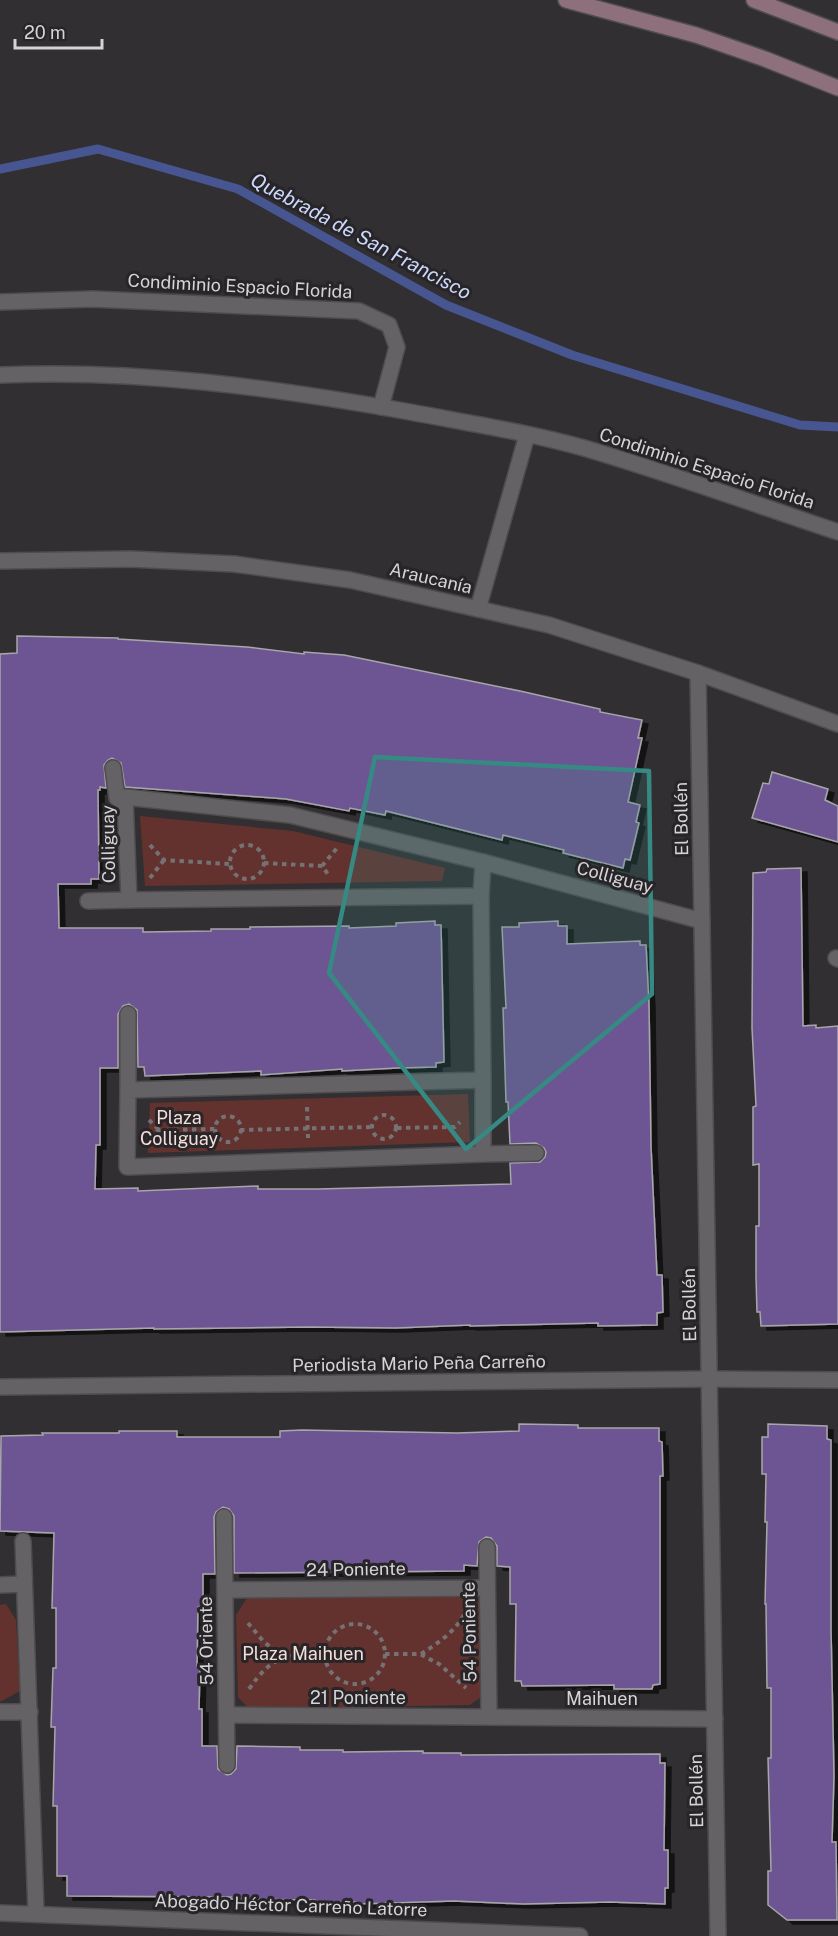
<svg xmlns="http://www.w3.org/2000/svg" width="838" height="1936" font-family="'Public Sans',sans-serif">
<defs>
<filter id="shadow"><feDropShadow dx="6" dy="4" stdDeviation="0" flood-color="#0009"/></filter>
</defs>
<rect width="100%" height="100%" fill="#312f31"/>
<g fill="#63322e">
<polygon points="140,816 293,831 445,868 442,881 145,886"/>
<polygon points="468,1094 470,1142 148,1153 150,1103"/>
<polygon points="471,1595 481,1603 482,1696 470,1705 249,1709 238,1697 236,1615 247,1598"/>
<polygon points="6,1604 16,1620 20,1691 0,1702 0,1605"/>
</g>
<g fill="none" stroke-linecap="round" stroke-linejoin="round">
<polyline stroke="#475591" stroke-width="9" points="0,169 98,149 238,189 446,305 572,355 800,425 838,427"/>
</g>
<g fill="#6d5593" stroke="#a7a6a9" stroke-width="1.5" filter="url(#shadow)">
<polygon points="17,636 118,638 118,639 247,647 304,654 304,652 344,655 520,691 600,709 600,712 642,720 638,738 642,738 628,802 640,805 636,822 639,823 630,860 625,859 623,868 563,853 564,850 503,835 502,840 386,811 385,815 350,808 349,811 286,799 125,787 121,763 112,758 108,760 104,765 106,788 100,787 100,790 98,790 99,879 91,879 91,884 58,884 59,928 143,928 143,932 211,931 211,929 250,929 250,927 349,926 349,928 396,926 396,923 435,921 435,925 441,925 444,1062 436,1063 436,1067 397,1068 342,1071 342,1069 261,1075 261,1071 145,1076 144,1067 138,1067 137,1010 129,1004 123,1006 118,1014 118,1068 100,1068 100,1145 96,1145 95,1189 138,1188 138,1191 258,1186 258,1189 318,1189 511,1184 510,1163 540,1162 545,1157 546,1152 544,1148 536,1143 510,1144 508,1102 506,1102 503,1008 506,1008 502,927 519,927 519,923 558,921 558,926 567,926 567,944 640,941 640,945 646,945 649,1004 651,1147 657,1275 662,1275 663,1312 657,1313 657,1325 598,1326 598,1323 470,1326 470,1325 396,1328 310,1327 154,1329 154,1328 0,1332 0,654 17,653"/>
<polygon points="772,772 828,789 825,800 838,806 838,842 752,818 763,783 769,784"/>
<polygon points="801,868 803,1026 816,1025 816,1028 838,1026 838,1324 761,1326 760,1312 757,1312 756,1277 756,1226 759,1226 759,1164 753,1165 753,1107 756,1106 752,1028 753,873 766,872 767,869"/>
<polygon points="519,1424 578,1425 578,1428 659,1428 659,1441 662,1442 663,1476 660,1476 660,1684 653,1685 652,1689 614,1689 614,1685 522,1686 521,1681 515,1681 516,1604 510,1604 510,1567 497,1566 497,1546 491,1538 486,1537 479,1542 477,1566 464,1565 464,1571 234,1573 234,1516 229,1509 223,1507 216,1512 214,1517 215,1574 203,1574 203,1607 198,1607 197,1666 200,1667 199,1709 202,1709 202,1746 217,1746 218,1769 227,1775 231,1774 236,1769 237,1746 300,1747 300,1750 343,1750 343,1752 423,1751 423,1753 461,1753 461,1755 660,1754 660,1763 665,1763 664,1850 668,1850 668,1888 665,1888 665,1904 610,1902 524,1904 454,1901 357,1904 357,1902 315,1903 315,1900 231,1899 231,1897 67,1896 67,1876 57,1876 57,1806 53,1806 55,1727 51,1727 53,1668 56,1668 56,1608 52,1608 54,1533 0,1531 1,1436 43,1435 42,1433 119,1433 119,1431 177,1431 177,1437 280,1437 280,1431 302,1430 457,1433 519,1431"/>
<polygon points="768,1424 827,1426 827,1439 831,1440 831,1630 834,1776 832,1842 836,1842 837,1920 787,1920 768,1905 768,1871 771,1871 768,1758 771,1758 771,1688 767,1688 766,1604 765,1604 767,1522 765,1522 766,1474 762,1474 762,1437 768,1437"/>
</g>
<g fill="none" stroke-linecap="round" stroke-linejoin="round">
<g stroke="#4e4c4e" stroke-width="18">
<g id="lane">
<polyline points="0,302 92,299 359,311 389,325 397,347 381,407"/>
<path d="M0 375C138 369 275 388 410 412 468 423 527 432 584 448 669 473 754 504 838 532"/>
<polyline points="478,609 527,435"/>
</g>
</g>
<g stroke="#4e4c4e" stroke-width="18">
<g id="street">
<polyline points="0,561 130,559 234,564 350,580 549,625 698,673 838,724"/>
<polyline points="698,673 718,1936"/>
<polyline points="113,768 117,798 125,804"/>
<polyline points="481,896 129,900 125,797 290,815 483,862 702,921"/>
<polyline points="88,901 129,900"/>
<polyline points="836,958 838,959"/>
<polyline points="483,1080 128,1090 127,1167 483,1154 483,1080 481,896 483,862"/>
<polyline points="128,1090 128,1014"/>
<polyline points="483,1154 536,1153"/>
<polyline points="0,1387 709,1379 838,1380"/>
<polyline points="224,1517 227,1765"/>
<polyline points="23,1541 36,1913"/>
<polyline points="487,1547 489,1717"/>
<polyline points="0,1585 24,1584"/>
<polyline points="225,1590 487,1588"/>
<polyline points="0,1712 30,1712"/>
<polyline points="227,1715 715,1719"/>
<polyline points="0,1913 580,1936"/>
</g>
</g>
<g stroke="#4e4c4e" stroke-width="18">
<g id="secondary">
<polyline points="566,0 696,35 765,59 838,88"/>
<polyline points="754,0 838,32"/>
</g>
</g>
<g stroke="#747274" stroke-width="4" stroke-dasharray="4.5 4.5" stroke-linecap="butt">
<circle cx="247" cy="862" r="17"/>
<polyline points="150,845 164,860 229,864"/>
<polyline points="264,863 322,866 330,877"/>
<polyline points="322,866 337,848"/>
<polyline points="150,878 164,860"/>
<polyline points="307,1107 308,1138"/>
<circle cx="384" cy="1127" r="12"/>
<circle cx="228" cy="1129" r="13"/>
<polyline points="149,1120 159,1130"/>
<polyline points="397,1128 455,1127 460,1122"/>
<polyline points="240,1130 372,1127"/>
<polyline points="150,1138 159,1130 215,1129"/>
<polyline points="248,1623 264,1642 284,1657"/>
<circle cx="355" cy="1654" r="30"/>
<polyline points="385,1654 420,1654 439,1664 466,1688"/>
<path d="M421 1654C438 1643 455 1632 465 1613"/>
<path d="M249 1689C272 1656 285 1654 325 1654"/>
</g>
<use href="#lane" stroke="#656265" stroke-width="15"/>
<use href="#street" stroke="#656265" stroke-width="15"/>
<use href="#secondary" stroke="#8d707b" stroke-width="15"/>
</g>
<path fill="#378983" fill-opacity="0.2" stroke="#378983" stroke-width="4.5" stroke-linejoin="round" d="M375 757 649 771 652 994 466 1149 329 973Z"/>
<g text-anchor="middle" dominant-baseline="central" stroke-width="6" stroke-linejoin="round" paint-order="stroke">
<g font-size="18" fill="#d5d3d5" stroke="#272527">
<text transform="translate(240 286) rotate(3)">Condiminio Espacio Florida</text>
<text transform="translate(707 468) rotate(18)">Condiminio Espacio Florida</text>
<text transform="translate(431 578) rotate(13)">Araucanía</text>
<text transform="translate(681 819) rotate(-91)">El Bollén</text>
<text transform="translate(108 844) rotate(-91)">Colliguay</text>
<text transform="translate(615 877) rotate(15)">Colliguay</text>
<text transform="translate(689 1305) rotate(-91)">El Bollén</text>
<text transform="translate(419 1363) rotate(-1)">Periodista Mario Peña Carreño</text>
<text transform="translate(356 1569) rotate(-1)">24 Poniente</text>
<text transform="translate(469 1632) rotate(-91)">54 Poniente</text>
<text transform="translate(206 1641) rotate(-91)">54 Oriente</text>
<text x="358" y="1697">21 Poniente</text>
<text x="602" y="1698">Maihuen</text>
<text transform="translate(696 1791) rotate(-91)">El Bollén</text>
<text transform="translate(291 1905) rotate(2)">Abogado Héctor Carreño Latorre</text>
</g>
<g font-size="18" fill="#f4ddda" stroke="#272527">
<text x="179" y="1117">Plaza<tspan x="179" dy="21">Colliguay</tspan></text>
<text x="303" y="1653">Plaza Maihuen</text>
</g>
<g font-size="20" font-style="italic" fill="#cdd8fd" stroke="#272527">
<text transform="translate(361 236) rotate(28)">Quebrada de San Francisco</text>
</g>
</g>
<path d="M15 39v9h87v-9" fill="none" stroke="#d5d3d5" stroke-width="3"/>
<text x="24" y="39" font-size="18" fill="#d5d3d5" stroke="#272527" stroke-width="4.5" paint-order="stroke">20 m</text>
</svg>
